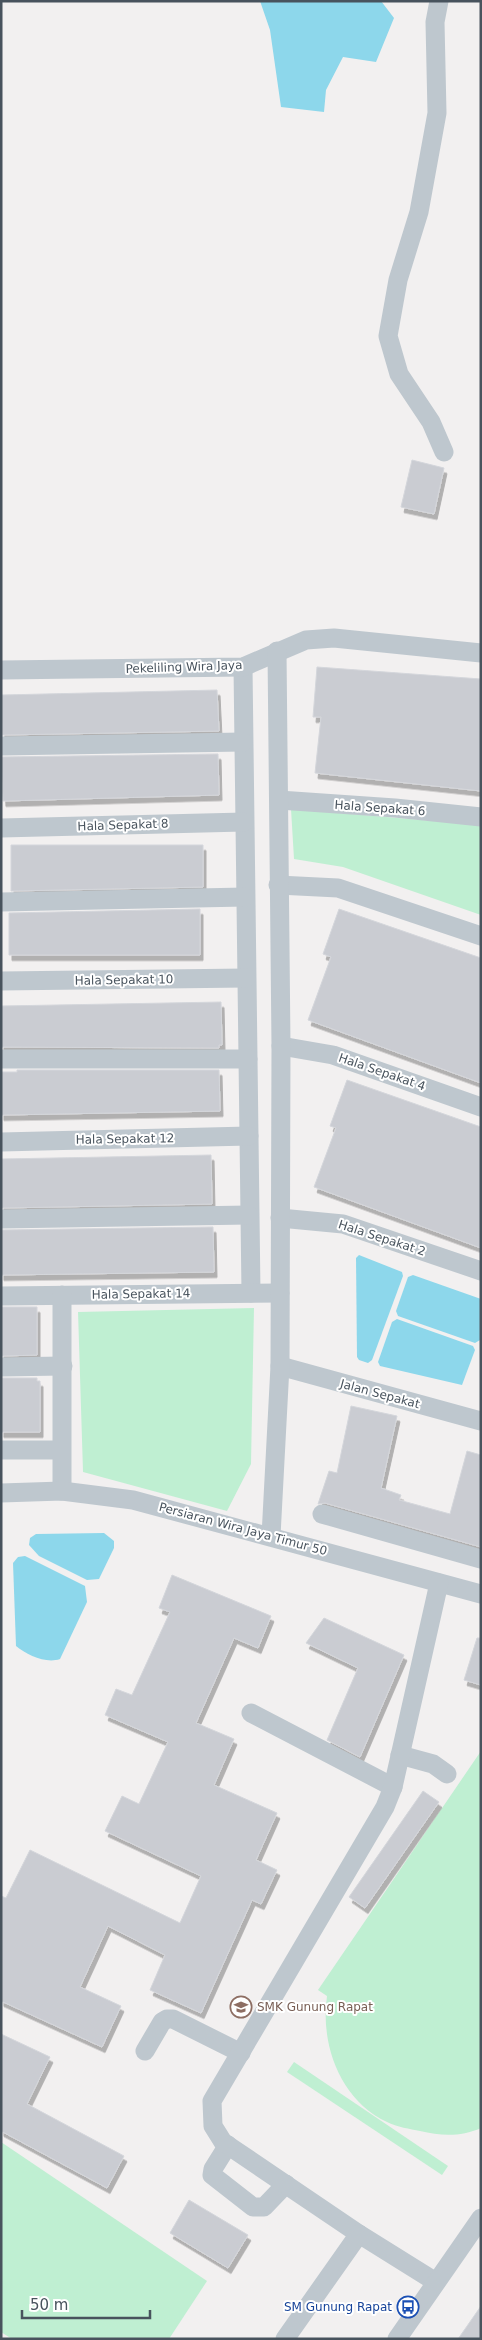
<svg xmlns="http://www.w3.org/2000/svg" width="482" height="2340" font-family="'DejaVu Sans',sans-serif">
<defs>
<filter id="shadow"><feDropShadow dx="3" dy="5.5" stdDeviation="0" flood-color="#0004"/></filter>
</defs>
<rect width="100%" height="100%" fill="#f2f0f0"/>
<g fill="#bfefd2">
<polygon points="291,809 481,825 481,915 343,867 294,859"/>
<polygon points="254,1308 251,1464 227,1511 83,1472 78,1312"/>
<path d="M481 1751V2128C461 2137 441 2136 420 2131 410 2129 397 2127 387 2122 340 2100 320 2044 327 1996L318 1990Z"/>
<polygon points="294,2062 448,2166 442,2175 287,2072"/>
<polygon points="1,2142 207,2281 169,2339 12,2339 1,2332"/>
</g>
<g fill="#8dd7eb">
<polygon points="260,1 381,1 394,18 376,62 343,57 326,90 324,112 281,107 270,30"/>
<polygon points="359,1255 402,1272 403,1276 372,1360 368,1363 359,1360 357,1357 356,1258"/>
<polygon points="413,1275 481,1299 480,1340 475,1343 398,1316 396,1311 408,1277"/>
<polygon points="397,1319 473,1346 475,1350 462,1385 380,1366 378,1362 392,1322"/>
<polygon points="104,1533 114,1541 114,1548 99,1579 87,1580 39,1556 29,1545 30,1538 36,1534"/>
<path d="M25 1556 85 1586 87 1602 60 1659C46 1664 27 1655 16 1646L13 1563 18 1557Z"/>
</g>
<g fill="#caccd2" stroke="#d4d6db" filter="url(#shadow)">
<polygon points="412,460 444,468 434,514 401,507"/>
<polygon points="317,667 481,679 481,791 315,773 321,717 313,717"/>
<polygon points="217,690 219,731 2,735 1,695"/>
<polygon points="218,754 219,795 3,801 1,757"/>
<polygon points="11,845 203,845 203,887 11,891"/>
<polygon points="200,909 200,955 9,955 9,913"/>
<polygon points="339,909 481,958 481,1083 308,1020 331,957 323,954"/>
<polygon points="221,1002 222,1045 219,1045 219,1048 1,1047 1,1006"/>
<polygon points="17,1070 219,1070 220,1111 1,1115 1,1072 17,1072"/>
<polygon points="347,1080 481,1127 481,1248 314,1187 336,1128 330,1126"/>
<polygon points="211,1155 212,1204 1,1208 1,1159"/>
<polygon points="213,1227 214,1272 1,1275 1,1230"/>
<polygon points="1,1307 37,1307 37,1355 1,1356"/>
<polygon points="1,1378 37,1378 37,1381 40,1381 40,1432 1,1432"/>
<polygon points="351,1406 397,1416 381,1488 401,1495 399,1500 450,1514 467,1451 481,1455 481,1547 325,1503 318,1504 329,1471 337,1473"/>
<polygon points="172,1575 271,1616 258,1648 234,1638 196,1723 234,1739 214,1785 277,1813 256,1860 277,1870 261,1904 252,1900 201,2013 150,1990 165,1955 108,1926 80,1987 121,2006 102,2047 1,2001 1,1896 6,1898 30,1850 180,1923 201,1876 105,1831 122,1796 139,1804 168,1742 105,1715 116,1689 132,1695 170,1612 159,1608"/>
<polygon points="324,1618 404,1655 360,1757 327,1740 358,1668 306,1643"/>
<polygon points="477,1638 481,1638 481,1685 464,1680"/>
<polygon points="423,1791 439,1802 365,1908 349,1897"/>
<polygon points="1,2034 50,2057 27,2104 124,2156 107,2188 1,2131"/>
<polygon points="189,2200 248,2235 228,2268 170,2233"/>
<polygon points="481,2306 481,2339 458,2339"/>
</g>
<g fill="none" stroke-linecap="round" stroke-linejoin="round">
<g stroke="#bec7ce" stroke-width="19">
<polyline points="439,1 435,22 437,113 419,212 398,280 388,336 399,374 431,422 444,452"/>
<polyline points="243,667 251,1293"/>
<polyline points="1,670 243,667 306,640 334,638 481,653"/>
<polyline points="1,746 243,742"/>
<polyline points="279,800 395,808 481,817"/>
<polyline points="1,828 244,822"/>
<polyline points="278,885 338,888 481,936"/>
<polyline points="1,902 245,897"/>
<polyline points="1,981 246,978"/>
<polyline points="281,1046 333,1055 481,1107"/>
<polyline points="1,1059 248,1059"/>
<polyline points="1,1142 249,1136"/>
<polyline points="280,1218 343,1224 481,1271"/>
<polyline points="1,1219 249,1215"/>
<polyline points="1,1296 280,1293"/>
<polyline points="280,1366 481,1421"/>
<polyline points="1,1367 63,1366"/>
<polyline points="1,1450 61,1450"/>
<polyline points="62,1491 62,1295"/>
<polyline points="1,1493 62,1491 133,1500 481,1594"/>
<polyline points="322,1514 481,1559"/>
<polyline points="271,1536 280,1366 281,1046 277,651"/>
<polyline points="251,1713 393,1787"/>
<polyline points="400,1755 433,1764 447,1774"/>
<polyline points="145,2051 162,2022 167,2019 173,2019 241,2053"/>
<polyline points="228,2145 213,2169 212,2175 253,2207 264,2207 286,2184"/>
<polyline points="436,2282 359,2234 223,2142 213,2126 212,2101 385,1807 393,1787 439,1583"/>
<polyline points="285,2339 359,2234"/>
<polyline points="397,2339 481,2218"/>
</g>
</g>
<defs>
<g id="school-ring" transform="scale(1.125)"><circle r="9.5" fill="#fff" stroke="#8d6e63" stroke-width="1.5"/><path d="M0-5L7-2L0 1L-7-2ZM-4 1L0 2.5L4 1V4Q0 6-4 4Z" fill="#8d6e63"/></g>
<g id="bus-ring" transform="scale(1.125)"><circle r="9.5" fill="#fff" stroke="#1a4fb4" stroke-width="1.5"/><path d="M-5-6H5V4H4V6H2V4H-2V6H-4V4H-5ZM-3.5-4V0h7V-4ZM-3.5 1.2v1.5H-2V1.2ZM2 1.2v1.5H3.5V1.2Z" fill="#1a4fb4"/></g>
</defs>
<g fill-rule="evenodd">
<use href="#school-ring" x="241" y="2007"/>
<use href="#bus-ring" x="408" y="2307"/>
</g>
<g text-anchor="middle" dominant-baseline="central" stroke-width="4" stroke-linejoin="round" paint-order="stroke">
<g font-size="12" fill="#48535d" stroke="#fff">
<text transform="translate(184 667) rotate(-2)">Pekeliling Wira Jaya</text>
<text transform="translate(380 808) rotate(4)">Hala Sepakat 6</text>
<text transform="translate(123 825) rotate(-2)">Hala Sepakat 8</text>
<text transform="translate(124 980) rotate(-1)">Hala Sepakat 10</text>
<text transform="translate(382 1072) rotate(19)">Hala Sepakat 4</text>
<text transform="translate(125 1139) rotate(-1)">Hala Sepakat 12</text>
<text transform="translate(382 1238) rotate(18)">Hala Sepakat 2</text>
<text transform="translate(141 1294) rotate(-1)">Hala Sepakat 14</text>
<text transform="translate(380 1394) rotate(15)">Jalan Sepakat</text>
<text transform="translate(243 1529) rotate(15)">Persiaran Wira Jaya Timur 50</text>
</g>
<g font-size="12" fill="#785e54" stroke="#fff" text-anchor="start">
<text x="257" y="2007">SMK Gunung Rapat</text>
</g>
<g font-size="12" fill="#164399" stroke="#fff" text-anchor="end">
<text x="392" y="2307">SM Gunung Rapat</text>
</g>
</g>
<rect width="482" height="2340" fill="none" stroke="#48535d" stroke-width="5"/>
<path d="M22 2310v8h128v-8" fill="none" stroke="#48535d" stroke-width="2.5"/>
<text x="30" y="2310" font-size="15" fill="#48535d" stroke="#ffffff" stroke-width="4" paint-order="stroke">50 m</text>
</svg>
